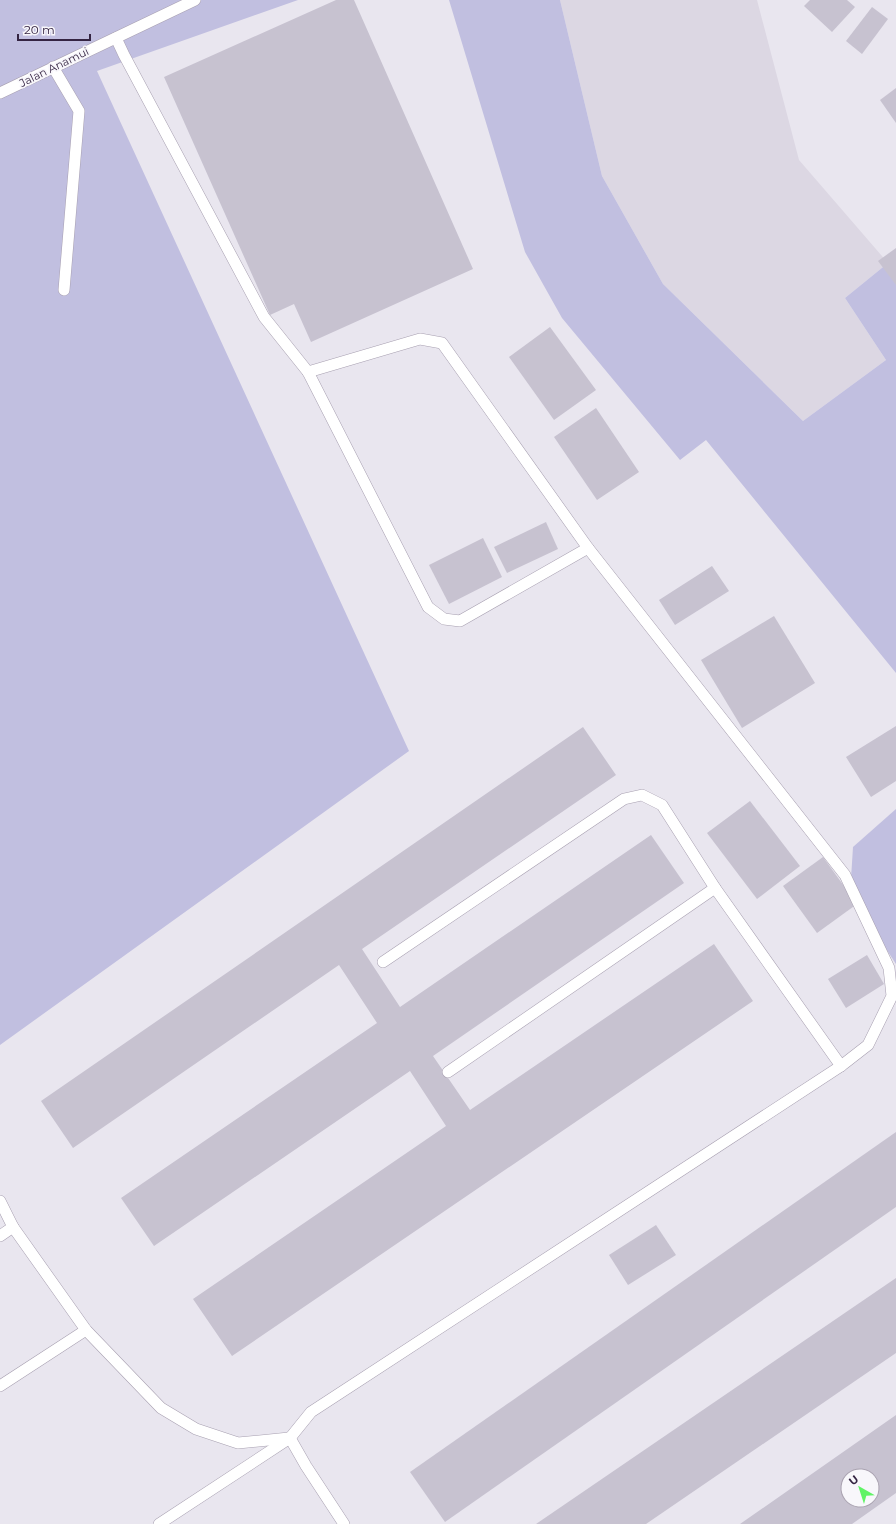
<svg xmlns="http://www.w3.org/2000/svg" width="896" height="1524" font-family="Montserrat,sans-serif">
<rect width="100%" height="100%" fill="#e9e6ef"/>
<polygon fill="#dcd7e3" points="560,0 757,0 799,160 888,263 845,298 886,360 803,421 663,284 602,176"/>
<g fill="#c1bfe0">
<polygon points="0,0 298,0 97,71 409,751 0,1045"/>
<polygon points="449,0 560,0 602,176 663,284 803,421 886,360 845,298 888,263 896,272 896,673 706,440 680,460 562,318 525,252"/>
<polygon points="896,809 896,964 850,894 853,847"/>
</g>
<g fill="#c7c2d0" fill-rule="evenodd">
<polygon points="336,0 354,0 473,269 311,342 294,304 270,315 164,77"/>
<polygon points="810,0 847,0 855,7 832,32 804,6"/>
<polygon points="872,7 888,19 862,54 846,41"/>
<polygon points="896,88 896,123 880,100"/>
<polygon points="896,248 896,285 878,261"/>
<polygon points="550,327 596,390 554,420 509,357"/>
<polygon points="596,408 639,472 597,500 554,437"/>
<polygon points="546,522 558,549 507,573 494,547"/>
<polygon points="483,538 502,577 449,604 429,565"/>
<polygon points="712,566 729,591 675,625 659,600"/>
<polygon points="774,616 815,683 742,728 701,660"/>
<polygon points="896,726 896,781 871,797 846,757"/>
<polygon points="583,727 616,775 362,949 400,1007 651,835 684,883 433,1056 470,1110 714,944 753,1001 232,1356 193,1299 446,1126 410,1071 154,1246 121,1198 377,1023 339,965 73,1148 41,1101"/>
<polygon points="750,801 800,866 757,899 707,833"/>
<polygon points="823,857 857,904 817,933 783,886"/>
<polygon points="867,955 884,984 846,1008 828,979"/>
<polygon points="896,1132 896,1207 445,1522 410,1472"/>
<polygon points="656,1225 676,1255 628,1285 609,1255"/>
<polygon points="896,1278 896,1353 646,1524 536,1524"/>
<path d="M896 1415V1493L852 1524H740ZM848 1476H872V1500H848Z"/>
</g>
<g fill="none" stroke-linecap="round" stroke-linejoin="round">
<g stroke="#a8a0b1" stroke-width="12">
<g id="service">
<polyline points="116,38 124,55 264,317 308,372 420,339 442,343 588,548 845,875 889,968 892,996 868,1045 841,1066 311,1412 290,1438 159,1524"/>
<polyline points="53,67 79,111 64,290"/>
<polyline points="308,372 428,607 444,619 460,621 588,548"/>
<polyline points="383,962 624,799 642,795 662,805 715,888 841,1066"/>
<polyline points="448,1072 715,888"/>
<polyline points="0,1201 13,1227 86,1330 161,1408 196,1429 238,1443 289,1438"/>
<polyline points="0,1236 13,1227"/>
<polyline points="0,1386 86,1330"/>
<polyline points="290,1438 306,1466 344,1524"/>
</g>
</g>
<g stroke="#a8a0b1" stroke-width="12">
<polyline id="minor" points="0,93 195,0"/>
</g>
<use href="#service" stroke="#fff" stroke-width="11"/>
<use href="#minor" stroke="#fff" stroke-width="11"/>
</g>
<g text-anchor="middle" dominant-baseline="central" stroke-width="3.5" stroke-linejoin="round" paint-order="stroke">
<g font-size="11" fill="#342442" stroke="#f8f7fb">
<text transform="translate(54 67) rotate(-26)">Jalan Anamui</text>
</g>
</g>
<g transform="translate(860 1488) rotate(321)"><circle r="19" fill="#f8f7fb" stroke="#aaa3b1"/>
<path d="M0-3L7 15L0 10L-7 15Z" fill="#60f366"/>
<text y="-6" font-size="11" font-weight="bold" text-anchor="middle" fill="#342442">U</text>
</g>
<path d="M18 34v6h72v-6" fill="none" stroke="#342442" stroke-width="2"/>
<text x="24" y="34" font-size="12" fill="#342442" stroke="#f8f7fb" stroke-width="3" paint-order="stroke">20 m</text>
</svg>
